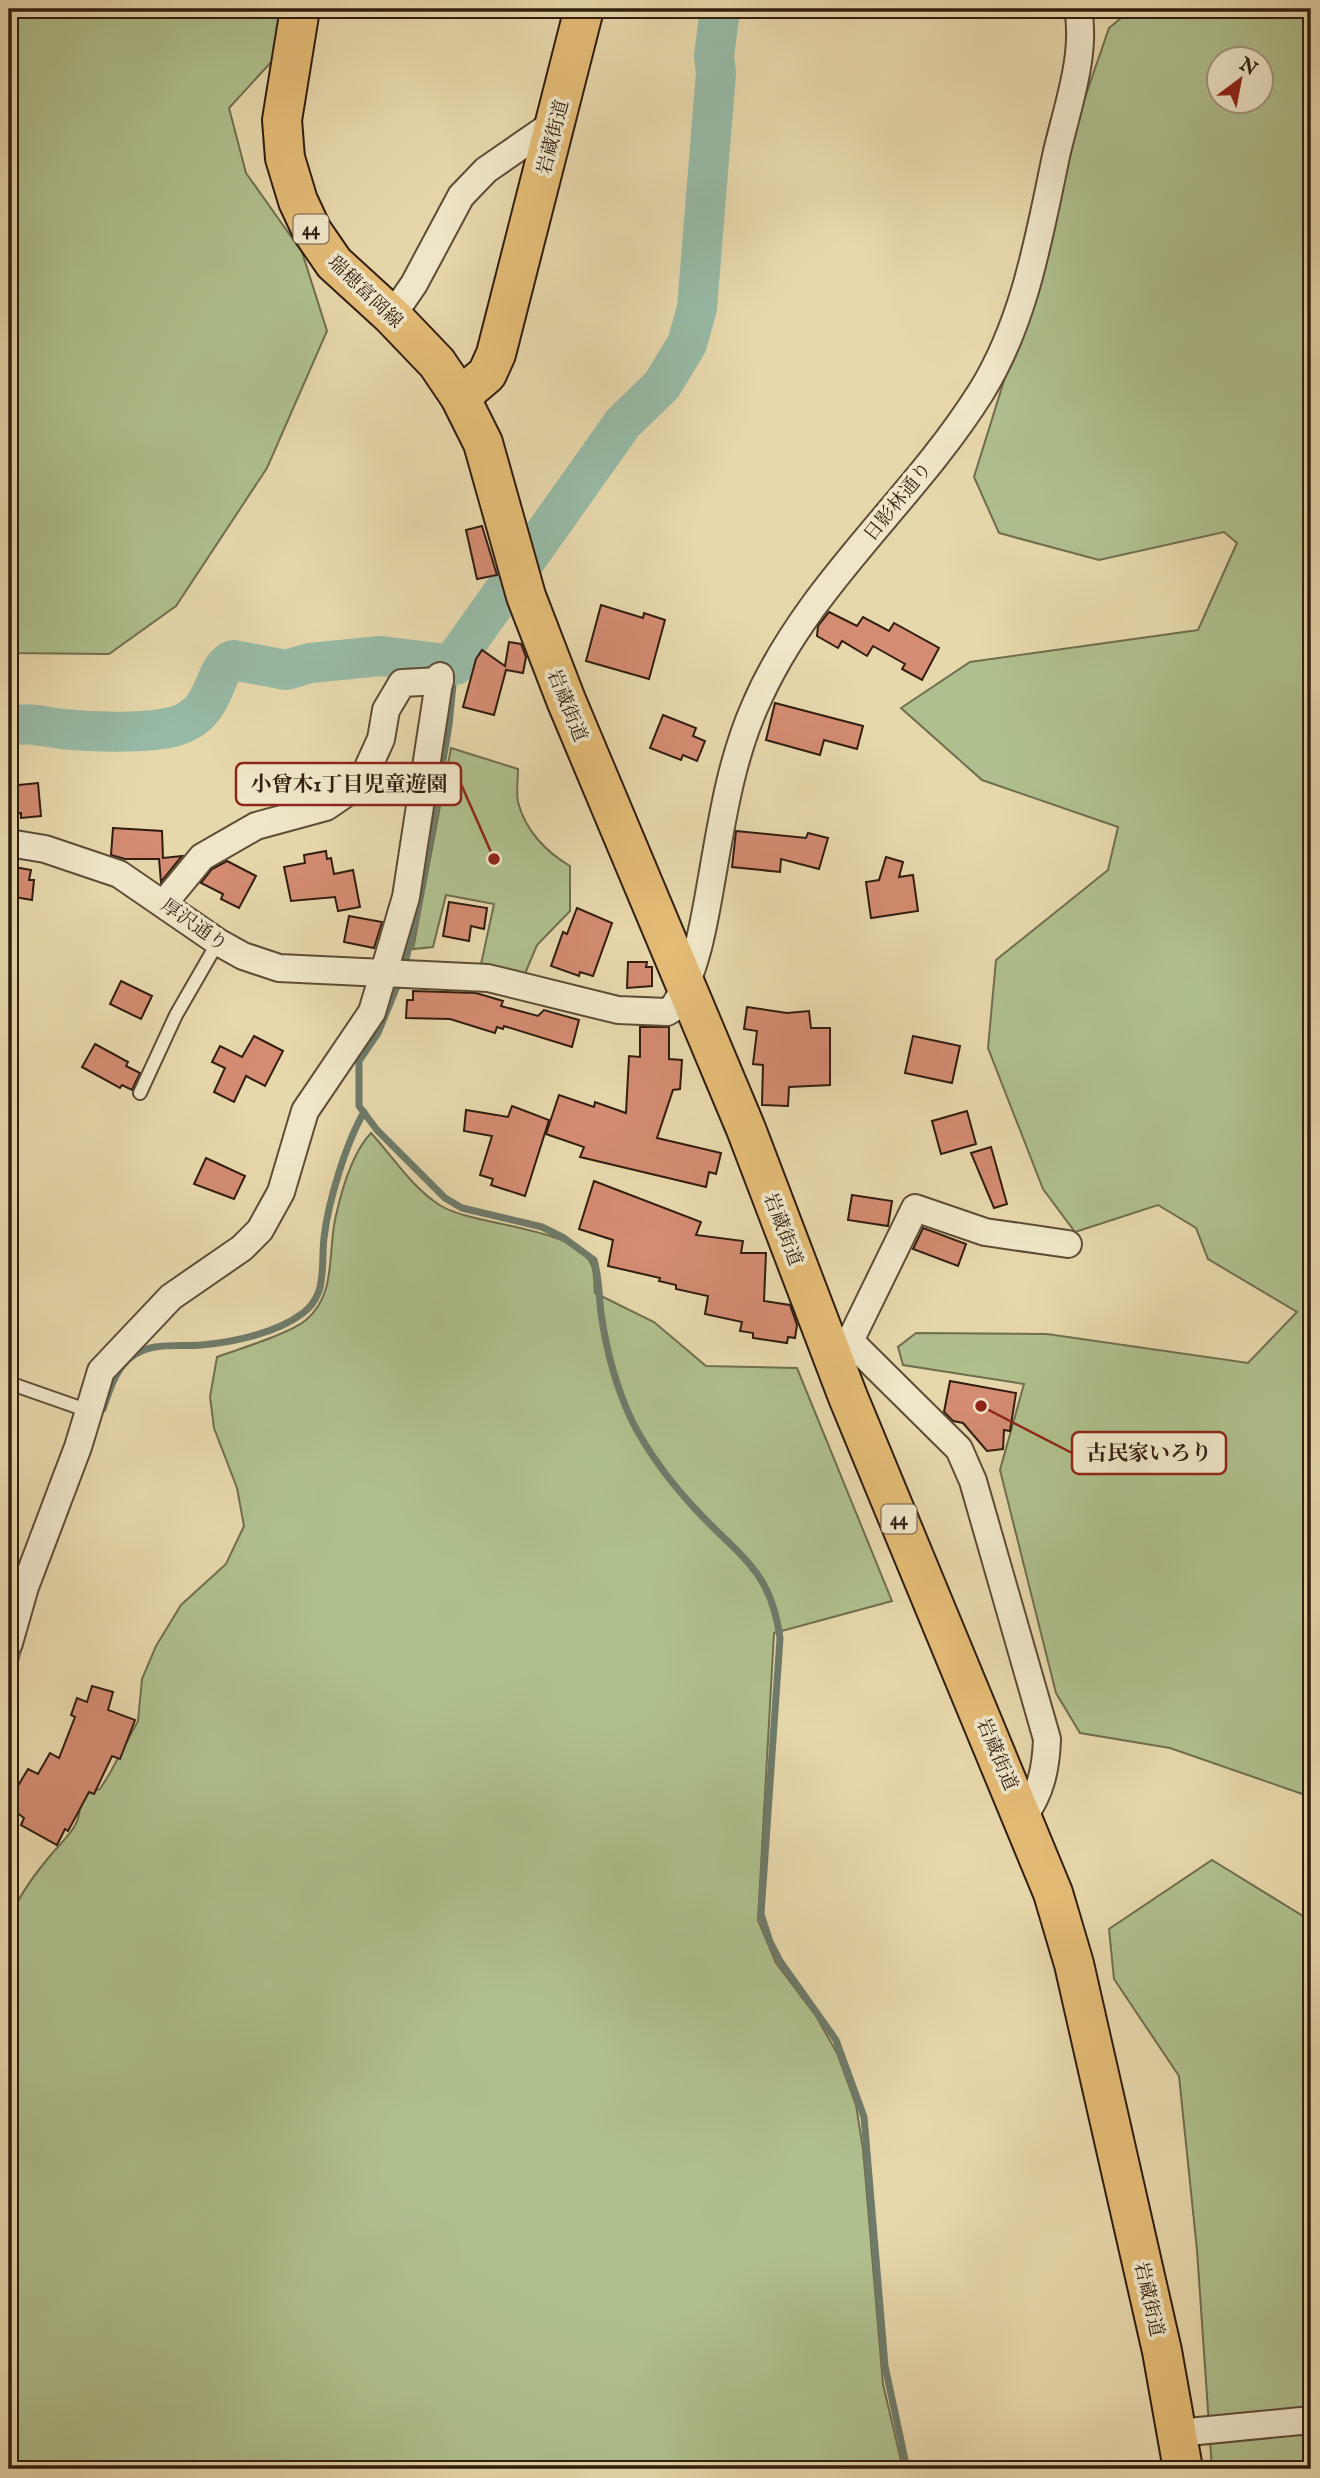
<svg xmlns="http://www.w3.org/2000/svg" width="1320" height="2478" font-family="'IM FELL English','Noto Serif JP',serif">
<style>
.green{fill:#afc08e;stroke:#706e4f;stroke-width:2;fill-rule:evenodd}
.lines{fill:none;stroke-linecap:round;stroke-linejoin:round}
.stream{stroke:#6e7b6a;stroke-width:7}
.river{stroke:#97baa6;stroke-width:40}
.building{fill:#d48c72;stroke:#311d10;stroke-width:2}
.service-casing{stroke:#5e4c37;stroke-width:16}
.minor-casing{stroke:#5e4c37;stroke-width:30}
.primary-casing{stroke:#311d10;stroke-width:42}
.service{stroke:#efe6c9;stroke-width:12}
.minor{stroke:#efe6c9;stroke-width:26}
.primary{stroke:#e4bc76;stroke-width:38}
.labels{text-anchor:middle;stroke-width:7;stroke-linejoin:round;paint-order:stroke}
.shield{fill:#efe6c9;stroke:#6a5948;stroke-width:2}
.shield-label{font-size:18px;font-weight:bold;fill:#311d10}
.street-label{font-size:19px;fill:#311d10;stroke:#efe6c9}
.leader{fill:none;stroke:#8f2418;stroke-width:2.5}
.callout-dot{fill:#8f2418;stroke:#efe6c9;stroke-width:2.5}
.callout{fill:#efe6c9;stroke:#8f2418;stroke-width:2.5}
.callout-label{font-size:21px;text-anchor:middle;font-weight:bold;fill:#311d10}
</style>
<rect width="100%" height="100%" fill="#e7d8ac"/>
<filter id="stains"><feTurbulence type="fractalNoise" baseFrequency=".00286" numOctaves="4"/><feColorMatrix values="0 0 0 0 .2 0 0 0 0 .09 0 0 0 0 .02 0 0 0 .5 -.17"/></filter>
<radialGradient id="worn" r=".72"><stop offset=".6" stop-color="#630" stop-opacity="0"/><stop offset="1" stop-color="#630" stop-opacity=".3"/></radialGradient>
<g class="green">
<polygon points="9,9 320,9 229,108 246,173 302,252 327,331 267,468 176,606 109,654 9,653"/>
<path d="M 1132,9 L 1311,9 L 1311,1797 L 1170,1748 L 1080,1733 L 1056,1693 L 1000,1470 L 1024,1384 L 903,1365 L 898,1347 L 916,1333 L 1047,1334 L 1248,1363 L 1297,1312 L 1208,1259 L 1196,1228 L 1158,1205 L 1075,1232 L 1043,1189 L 988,1048 L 996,960 L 1108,870 L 1118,827 L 982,780 L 901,708 L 970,662 L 1198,630 L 1237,543 L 1224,532 L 1099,560 L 999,533 L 974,477 L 1007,371 L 1059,173 L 1109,28 ZM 1218,60 L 1260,60 L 1260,102 L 1218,102 Z"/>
<path d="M 451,748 L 518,769 C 518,779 516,792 518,802 C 525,830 546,852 570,866 L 570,911 L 537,945 L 524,976 L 480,969 L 494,904 L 446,895 L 433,947 L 413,949 Z"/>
<path d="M 371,1133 C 394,1158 412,1188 441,1206 C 477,1227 577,1226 592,1266 C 595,1274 594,1285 595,1293 L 654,1322 L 706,1366 L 797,1368 L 892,1601 L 774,1633 L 758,1920 L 776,1963 L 816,2016 L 837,2053 L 856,2105 L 863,2149 L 883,2384 L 903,2469 L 9,2469 L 9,1920 C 18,1897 34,1875 50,1856 C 69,1833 82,1828 80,1795 L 100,1789 L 110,1773 L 138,1721 L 142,1679 L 156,1646 L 181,1605 L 226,1564 L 244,1526 L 237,1488 L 214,1428 L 210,1397 L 217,1357 C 239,1349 289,1334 306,1320 C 336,1295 328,1254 335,1220 C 341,1192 351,1154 371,1133 Z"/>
<polygon points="1212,1860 1311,1921 1311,2469 1212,2469 1197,2250 1179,2076 1114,1979 1109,1929"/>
</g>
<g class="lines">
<g class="stream">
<polyline points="404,968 419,903 449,725 455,665"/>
<path d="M 400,979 L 378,1033 L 359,1061 L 359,1106 L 377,1130 L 445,1198 L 462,1208 L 542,1227 L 564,1238 L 594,1260 C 599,1277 599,1295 601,1313 C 606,1349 616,1387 632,1421 C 650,1456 674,1487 701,1515 C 743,1559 771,1572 780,1638 L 761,1914 L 770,1942 L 780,1961 L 836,2040 L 864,2117 L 885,2366 L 907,2469"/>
<path d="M 103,1409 C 109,1392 115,1370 130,1358 C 150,1341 178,1347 202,1345 C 234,1342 277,1333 303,1313 C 310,1308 316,1299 319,1291 C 324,1276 322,1255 324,1238 C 328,1202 346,1143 364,1112"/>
<polyline points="9,1685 20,1645"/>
</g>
<path class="river" d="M 9,727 C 26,721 45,727 63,729 C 91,732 149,734 176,726 C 219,713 211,669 233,660 L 286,670 L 310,663 L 381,656 L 455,665 L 457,657 L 623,423 L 662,385 L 687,344 L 697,308 L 716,73 L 714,56 L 720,9"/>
</g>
<g class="building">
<polygon points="482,526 497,575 477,579 466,530"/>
<polygon points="601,605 643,618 644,613 665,620 649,679 586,661"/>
<polygon points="829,612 857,626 863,617 889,631 894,623 939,648 922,680 902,669 905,664 873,646 867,656 842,641 838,648 817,636 818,626"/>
<polygon points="509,642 521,644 526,657 523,673 506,670 494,715 463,707 476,659 482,650 505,666"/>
<polygon points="775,703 863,726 857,749 824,740 820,755 766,740"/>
<polygon points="663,715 696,728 693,736 705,741 697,761 683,755 681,760 650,748"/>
<polygon points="38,783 41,816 21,818 21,813 9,814 9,786"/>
<polygon points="113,828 162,831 163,858 182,856 161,882 159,859 125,859 111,855"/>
<polygon points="736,831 806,838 808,833 828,838 819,869 781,859 780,872 732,867"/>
<polygon points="326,851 327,859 331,858 334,874 353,870 360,907 338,911 335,897 291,901 284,867 305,863 304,855"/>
<polygon points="886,857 903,862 899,877 913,875 918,911 871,918 866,882 879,880"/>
<polygon points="227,861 256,876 239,908 221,899 223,894 201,883 212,869"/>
<polygon points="9,866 31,870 29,880 34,880 32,900 9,896"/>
<polygon points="449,902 487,908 484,929 471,926 469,941 443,936"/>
<polygon points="577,908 612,923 593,976 580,972 579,976 551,966 563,932 567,934"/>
<polygon points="349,916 382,922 374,948 344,942"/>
<polygon points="628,962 647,962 646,967 652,967 652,986 627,988"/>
<polygon points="121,981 152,996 141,1019 110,1004"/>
<polygon points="413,991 476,993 503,1001 501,1006 538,1016 544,1010 579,1020 572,1047 504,1026 503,1029 497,1027 495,1033 450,1019 406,1018 407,1000 413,1000"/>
<polygon points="747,1007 787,1013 809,1011 811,1028 830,1028 830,1085 789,1087 788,1106 762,1105 763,1065 753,1064 757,1031 744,1029"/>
<polygon points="640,1027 669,1027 669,1059 682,1060 680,1089 673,1090 657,1138 721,1153 716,1174 709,1172 706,1187 580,1157 584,1147 546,1134 559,1095 594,1107 595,1102 626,1113 629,1056 640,1057"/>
<polygon points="254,1036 283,1051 265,1086 246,1076 234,1102 214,1092 225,1068 212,1062 220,1046 242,1057"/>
<polygon points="913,1036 960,1046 952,1083 905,1073"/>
<polygon points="95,1044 128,1062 126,1066 140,1073 132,1090 122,1085 120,1088 82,1067"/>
<polygon points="512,1106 549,1120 525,1196 491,1185 493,1179 480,1175 492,1136 464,1131 466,1110 508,1117"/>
<polygon points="967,1111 976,1144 941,1154 932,1121"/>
<polygon points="991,1147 1007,1204 994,1208 971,1153"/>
<polygon points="206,1158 245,1176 234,1199 194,1184"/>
<polygon points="594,1181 701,1222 696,1235 743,1241 741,1253 766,1253 764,1301 790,1305 797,1325 795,1338 788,1337 787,1343 753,1338 753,1333 740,1331 742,1322 705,1314 708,1296 676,1289 676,1285 659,1281 660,1278 608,1266 613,1240 579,1229"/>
<polygon points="852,1195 892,1201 888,1226 848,1220"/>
<polygon points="923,1228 966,1244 958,1266 913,1249"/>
<polygon points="950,1381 1016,1393 1010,1431 1004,1430 1003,1449 987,1451 963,1423 953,1421 944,1412"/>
<polygon points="92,1686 113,1692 108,1710 135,1720 120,1759 112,1756 94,1794 89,1792 68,1831 65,1829 57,1845 21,1825 24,1818 16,1812 17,1809 9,1801 28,1769 38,1774 50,1753 59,1758 75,1717 71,1715 77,1698 87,1702"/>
</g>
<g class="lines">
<defs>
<g id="service">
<polyline points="140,1093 176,1015 218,942"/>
<polyline points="9,1383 89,1411"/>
</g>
<g id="minor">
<polyline points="392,316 414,284 461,196 486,170 557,121"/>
<path d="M 9,843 L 45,849 L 119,874 L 218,942 L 243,956 L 279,968 L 488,978 L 618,1010 L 667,1012 L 672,1009 C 696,977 705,917 712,877 C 722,820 731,760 755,706 C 807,585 912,502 981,392 C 1025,321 1039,237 1056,156 C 1066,111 1087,55 1078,9"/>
<polyline points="164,903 202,857 256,826 326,807 361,783 381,739 386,710 402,683 440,681"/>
<path d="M 827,1343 L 849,1343 L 857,1348 L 959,1449 L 973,1481 L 1047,1739 C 1046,1768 1041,1793 1023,1817"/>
<polyline points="849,1343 915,1208 985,1232 1068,1244"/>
<polyline points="9,1643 25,1587 78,1447 101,1371 171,1297 242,1248 260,1230 281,1192 305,1111 372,1012 406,897 440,676"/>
<polyline points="1178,2433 1311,2420"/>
</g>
<g id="primary">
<polyline points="300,9 282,120 285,158 298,201 312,231 334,263 392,316 437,363 460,397 483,443 526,596 566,700 746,1129 848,1397 1053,1893 1074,1964 1162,2351 1183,2469"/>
<polyline points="460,397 487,374 496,354 584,9"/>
</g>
</defs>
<use href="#service" class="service-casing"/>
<use href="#minor" class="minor-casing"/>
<use href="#primary" class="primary-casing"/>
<use href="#service" class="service"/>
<use href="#minor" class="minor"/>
<use href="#primary" class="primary"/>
</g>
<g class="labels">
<g class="shield">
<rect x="293.5" y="214.5" width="35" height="29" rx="5"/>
<rect x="881.5" y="1504.5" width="35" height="29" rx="5"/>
</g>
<g class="shield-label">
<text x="311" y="235">44</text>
<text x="899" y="1525">44</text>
</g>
<g class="street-label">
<text transform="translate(552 137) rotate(-76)" y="7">岩蔵街道</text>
<text transform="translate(366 291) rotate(44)" y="7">瑞穂富岡線</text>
<text transform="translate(897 501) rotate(-51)" y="7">日影林通り</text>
<text transform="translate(568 705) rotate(68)" y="7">岩蔵街道</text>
<text transform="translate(195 924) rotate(35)" y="7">厚沢通り</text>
<text transform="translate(784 1229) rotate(69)" y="7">岩蔵街道</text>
<text transform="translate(998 1754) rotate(67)" y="7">岩蔵街道</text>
<text transform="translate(1150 2299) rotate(77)" y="7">岩蔵街道</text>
</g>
</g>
<path class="leader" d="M494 859L461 784M981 1406L1072 1453"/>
<g class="callout-dot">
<circle cx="494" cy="859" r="7"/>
<circle cx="981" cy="1406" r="7"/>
</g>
<g class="callout">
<rect x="236" y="763" width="225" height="42" rx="7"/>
<rect x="1072" y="1432" width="154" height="42" rx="7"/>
</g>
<g class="callout-label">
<text x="349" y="791">小曾木1丁目児童遊園</text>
<text x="1149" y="1460">古民家いろり</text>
</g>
<rect width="1320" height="2478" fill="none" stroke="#e7d8ac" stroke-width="35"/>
<rect x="10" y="10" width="1299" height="2457" fill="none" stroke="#311d10" stroke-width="3.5"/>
<rect x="18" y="18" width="1285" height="2443" fill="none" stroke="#311d10" stroke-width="2"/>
<g transform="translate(1240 80) rotate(32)"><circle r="33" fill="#efe6c9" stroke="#a3967f" stroke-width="2"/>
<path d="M0-5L12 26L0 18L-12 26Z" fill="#8f2418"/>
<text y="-10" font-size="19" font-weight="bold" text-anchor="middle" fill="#311d10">N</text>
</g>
<rect width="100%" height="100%" filter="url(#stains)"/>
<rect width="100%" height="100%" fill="url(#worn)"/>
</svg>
